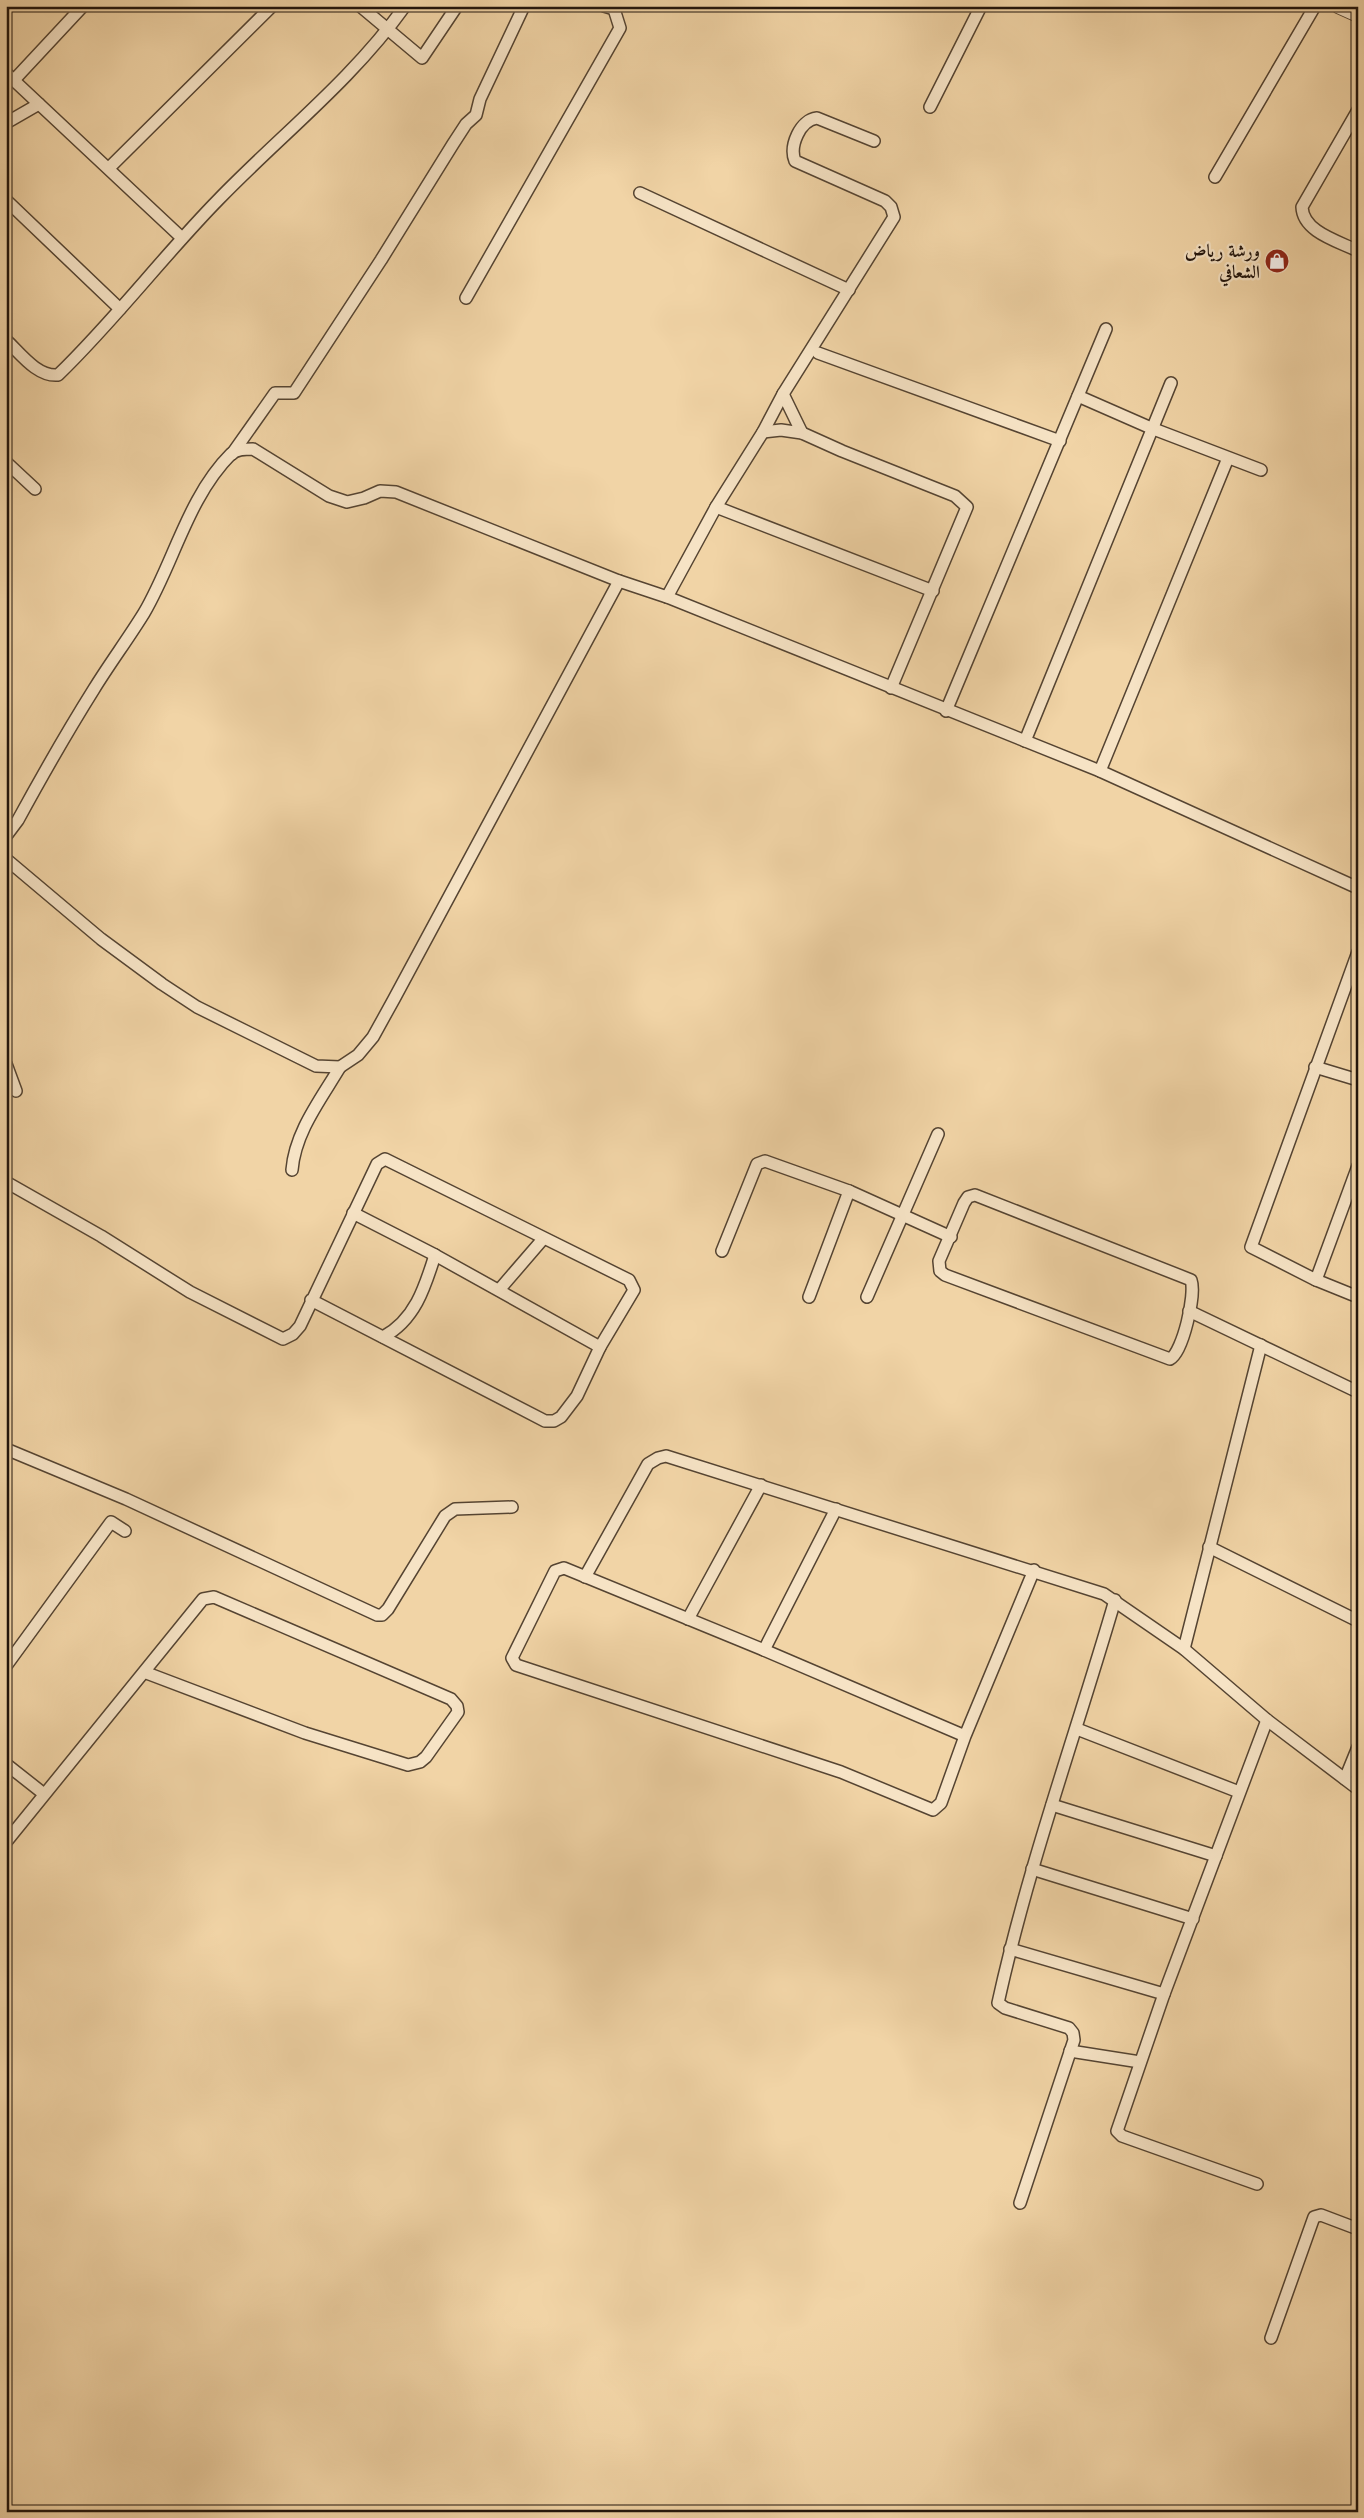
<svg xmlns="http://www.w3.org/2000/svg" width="1364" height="2518" font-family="'Old Standard TT',Amiri,serif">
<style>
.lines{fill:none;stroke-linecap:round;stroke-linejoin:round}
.minor-casing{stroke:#554432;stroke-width:14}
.tertiary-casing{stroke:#554432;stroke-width:16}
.minor{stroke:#f6e3c5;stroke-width:11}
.tertiary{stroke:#f6e3c5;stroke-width:14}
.labels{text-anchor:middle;stroke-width:4.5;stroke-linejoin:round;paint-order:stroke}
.poi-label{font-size:18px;font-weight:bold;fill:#21140c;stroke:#f6e3c5;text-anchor:end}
</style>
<rect width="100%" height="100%" fill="#f1d4a6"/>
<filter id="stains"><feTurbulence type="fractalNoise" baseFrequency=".004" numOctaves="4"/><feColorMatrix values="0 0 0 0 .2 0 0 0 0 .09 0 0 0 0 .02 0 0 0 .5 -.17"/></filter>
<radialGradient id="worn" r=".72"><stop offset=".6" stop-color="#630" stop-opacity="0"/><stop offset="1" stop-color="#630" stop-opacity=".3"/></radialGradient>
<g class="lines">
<defs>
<g id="minor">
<polyline points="360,6 422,58 457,6"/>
<polyline points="6,73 182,238"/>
<polyline points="14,80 83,6"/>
<polyline points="930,107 981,6"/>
<path d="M 1358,110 L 1302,207 C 1303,232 1338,241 1358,251"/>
<polyline points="6,123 39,104"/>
<polyline points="110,167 272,6"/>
<polyline points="1215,177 1315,6"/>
<polyline points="640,193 849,290"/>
<polyline points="6,200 120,309"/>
<polyline points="466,298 620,28 614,9 604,6"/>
<path d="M 6,340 C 20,353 37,377 58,375 C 115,320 163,256 219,199 C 281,135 352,80 405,6"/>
<polyline points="818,353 1060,441"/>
<polyline points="783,394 802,433"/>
<polyline points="1078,396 1151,428 1261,470"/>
<polyline points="763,432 781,430 802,433 842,451 955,496 967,507 891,688"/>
<polyline points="232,454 275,393 294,393 381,260 453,144 466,124 476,115 480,99 524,6"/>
<polyline points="6,462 35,489"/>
<polyline points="716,507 933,591"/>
<path d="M 667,597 L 716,507 L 763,432 L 783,394 L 894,217 L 891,207 L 885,201 L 795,161 C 789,146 800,120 817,118 L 874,141"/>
<polyline points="946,711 1106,329"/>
<polyline points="1025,741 1171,383"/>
<polyline points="1100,771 1228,458"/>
<path d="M 6,836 L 18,820 C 42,776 67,732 94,689 C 110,663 128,639 144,613 C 174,562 188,497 231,454 C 237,449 245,449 253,449 L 329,496 L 347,502 L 364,498 L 380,491 L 396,492 L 619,581 L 667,597 L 1100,771 L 1358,888"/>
<polyline points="6,859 101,939 162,984 197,1007 316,1066 340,1067 358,1055 373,1037 394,999 619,581"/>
<polyline points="1358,952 1251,1247 1316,1280 1358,1297"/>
<polyline points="6,1064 16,1091"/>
<polyline points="1315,1067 1358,1080"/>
<path d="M 292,1170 C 295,1132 321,1099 340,1067"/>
<polyline points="6,1182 101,1236 190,1292 283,1339 293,1334 300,1326 377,1164 385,1159 629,1280 634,1290 600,1347 577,1396 561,1417 554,1421 545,1421 311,1300"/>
<path d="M 975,1195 L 1191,1280 C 1196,1294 1183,1352 1170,1359 L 945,1275 L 940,1271 L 939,1261 L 964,1203 L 968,1197 Z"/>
<polyline points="353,1213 435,1255 600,1347"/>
<polyline points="722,1251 757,1164 765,1161 849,1191 951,1237"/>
<polyline points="1316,1280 1358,1166"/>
<polyline points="499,1290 543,1239"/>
<polyline points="809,1297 849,1191"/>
<polyline points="867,1297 938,1134"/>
<polyline points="1189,1311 1358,1392"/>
<path d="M 383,1337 C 415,1320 425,1287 435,1255"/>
<polyline points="6,1449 126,1499 377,1615 382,1615 388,1609 445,1516 455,1509 512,1507"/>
<polyline points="1209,1547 1358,1621"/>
<polyline points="585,1577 648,1464 658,1458 666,1456 1104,1594 1184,1649 1267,1720 1358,1789"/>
<polyline points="688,1619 761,1485"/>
<polyline points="1184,1649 1261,1345"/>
<polyline points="764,1650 836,1509"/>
<polyline points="6,1666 111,1522 125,1531"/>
<polyline points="1077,1729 1239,1792"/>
<polyline points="965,1736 764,1650 564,1568 555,1571 512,1658 516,1665 841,1772 933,1810 941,1803 965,1736 1034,1570"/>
<polyline points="6,1764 44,1794"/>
<polyline points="1345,1779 1358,1747"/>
<polyline points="1052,1805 1216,1856"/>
<polyline points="6,1842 203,1599 214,1597 451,1699 457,1706 458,1712 426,1757 420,1762 408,1765 305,1733 144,1672"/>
<polyline points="1032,1869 1193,1919"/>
<polyline points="1010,1949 1164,1994"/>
<polyline points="1070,2051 1140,2062"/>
<polyline points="1257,2184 1122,2136 1117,2131 1164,1994 1267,1720"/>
<path d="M 1020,2203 L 1074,2040 L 1073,2033 L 1069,2028 L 1005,2008 L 998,2003 C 1028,1866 1076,1734 1115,1600"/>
<polyline points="1271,2338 1314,2217 1321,2215 1358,2229"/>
</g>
<polyline id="tertiary" points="1338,6 1358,15"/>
</defs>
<use href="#minor" class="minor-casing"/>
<use href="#tertiary" class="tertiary-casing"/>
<use href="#minor" class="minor"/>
<use href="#tertiary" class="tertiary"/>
</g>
<defs>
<symbol id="shop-disc" viewBox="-11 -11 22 22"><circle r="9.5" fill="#8f2418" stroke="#f6e3c5"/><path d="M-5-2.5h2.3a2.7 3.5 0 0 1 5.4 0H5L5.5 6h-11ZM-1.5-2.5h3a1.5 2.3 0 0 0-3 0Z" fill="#fff"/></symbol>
</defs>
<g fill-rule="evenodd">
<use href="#shop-disc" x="1263" y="247" width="28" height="28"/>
</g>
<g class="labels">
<g class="poi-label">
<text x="1260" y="257">ورشة رياض<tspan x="1260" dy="21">الشعافي</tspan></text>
</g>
</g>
<rect width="1364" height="2518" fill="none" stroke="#f1d4a6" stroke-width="25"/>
<rect x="8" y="8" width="1349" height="2503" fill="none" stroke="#21140c" stroke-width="2.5"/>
<rect x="12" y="12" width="1339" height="2493" fill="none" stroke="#21140c"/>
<rect width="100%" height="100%" filter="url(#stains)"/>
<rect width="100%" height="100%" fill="url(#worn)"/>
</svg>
